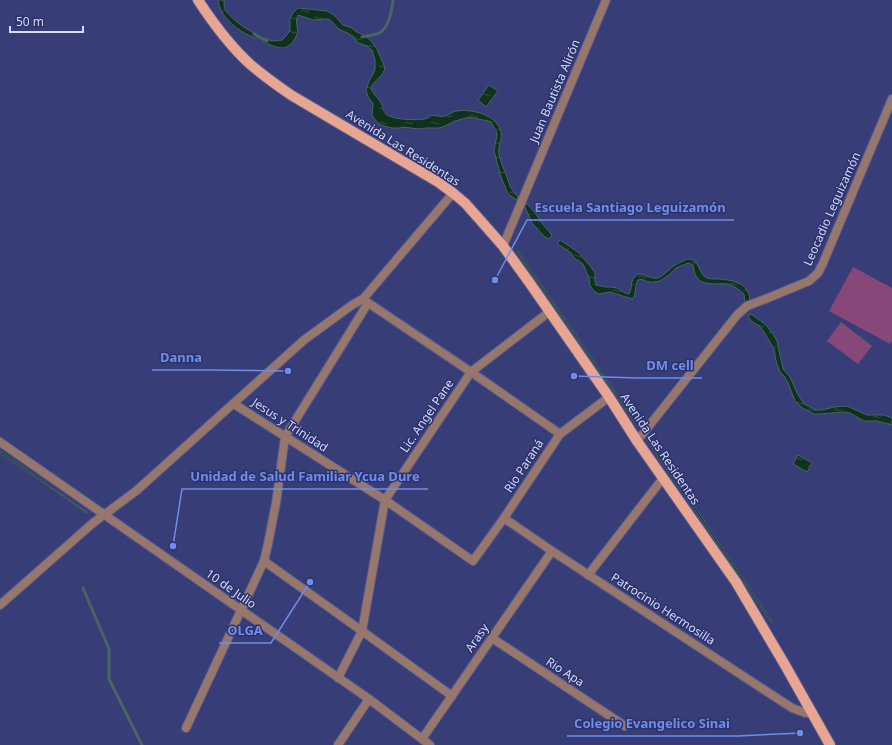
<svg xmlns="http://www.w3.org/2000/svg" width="892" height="745" font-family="'Noto Sans',sans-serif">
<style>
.pitch{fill:#874778}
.water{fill:url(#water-ripples);stroke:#496562}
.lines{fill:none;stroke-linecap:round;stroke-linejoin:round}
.stream{stroke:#496562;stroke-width:3}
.minor-casing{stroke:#53598f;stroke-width:10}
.primary-casing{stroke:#53598f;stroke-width:12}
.minor{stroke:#97766c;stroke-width:8}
.primary{stroke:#e7a592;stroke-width:10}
.labels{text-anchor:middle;stroke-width:3;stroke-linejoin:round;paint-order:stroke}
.street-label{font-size:12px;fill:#d4dbff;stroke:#2d326b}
.leader{fill:none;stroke:#6f8dea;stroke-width:1.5}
.callout-dot{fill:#6f8dea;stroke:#2d326b;stroke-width:1.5}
.callout-label{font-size:13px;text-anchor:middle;font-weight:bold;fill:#6f8dea;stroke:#2d326b;stroke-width:3;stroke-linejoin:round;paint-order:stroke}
</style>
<defs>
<pattern id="water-ripples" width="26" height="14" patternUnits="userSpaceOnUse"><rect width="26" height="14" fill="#0e321e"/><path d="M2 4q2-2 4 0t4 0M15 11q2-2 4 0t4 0" fill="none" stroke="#304f40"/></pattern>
</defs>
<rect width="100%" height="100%" fill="#373d77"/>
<g class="pitch">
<polygon points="853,267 892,288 892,341 890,344 829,311"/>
<polygon points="841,322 872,346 858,364 827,341"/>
</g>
<g class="water">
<path d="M 218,0 L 224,0 C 224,4 224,9 227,12 C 234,21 247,30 258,35 L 256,38 C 240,33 220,18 218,0 Z"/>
<path d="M 298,8 L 327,11 L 334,15 L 343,25 L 352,28 L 355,31 L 365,36 L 371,41 L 377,49 L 385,68 C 383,77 374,80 371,88 C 374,96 378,97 381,103 C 383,106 383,111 386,114 C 392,120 421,121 428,118 C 429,117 429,116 430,116 C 434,114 441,118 445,116 C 449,115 452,112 456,111 C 470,109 490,113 498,125 C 506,137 497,142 499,154 C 501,165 507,175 510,186 L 513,191 L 518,197 L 517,200 L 508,194 L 501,177 L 494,151 L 497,135 L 496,131 L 491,122 L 488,121 L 469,117 L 455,121 L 445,126 L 439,128 L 426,128 L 419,129 L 403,127 L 400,128 L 392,128 L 384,126 L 379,124 L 372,116 L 373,104 L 368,97 L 366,90 L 369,81 L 375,70 L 375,60 L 372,50 L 367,46 L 358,43 L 353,36 L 339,29 L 330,20 L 327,19 L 313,20 L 298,15 C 294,23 299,26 297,34 C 297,35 295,38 294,40 C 285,54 275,46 263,42 L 264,38 L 272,41 L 282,40 L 287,35 L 290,30 L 290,18 L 293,13 Z"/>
<polygon points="489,85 498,91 486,107 478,100"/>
<path d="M 526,203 C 536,212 542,225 552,235 L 549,239 L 545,237 L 532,223 L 525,207 Z"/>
<path d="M 560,240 L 578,252 L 591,267 L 595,273 L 595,281 L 596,285 L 606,287 L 611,287 L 617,288 L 625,293 L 629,294 C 634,284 628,282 638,274 C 645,274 650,279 658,278 C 663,276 666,272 670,269 C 673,266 685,259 689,259 C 700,259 698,274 707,278 C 710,279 715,279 719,279 C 733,280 749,283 750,300 L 745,302 L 744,294 C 739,290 734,285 727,284 C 718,283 707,286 699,280 C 695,277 694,270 693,265 L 688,263 C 684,265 680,266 676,268 C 672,271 670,275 666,277 C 659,283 649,284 642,279 L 638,280 C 634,286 637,295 632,299 L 610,292 L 599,294 L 595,292 L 590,286 L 589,278 L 583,264 L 574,258 L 571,253 L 561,246 L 557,244 Z"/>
<polygon points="518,251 639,426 638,427 517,252"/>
<polygon points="751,314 766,325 773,334 777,341 783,369 790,377 797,393 804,404 816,410 823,410 834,407 847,406 867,415 884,415 892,418 892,425 877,421 864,421 850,413 845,412 819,414 814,414 801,407 795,401 788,383 785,377 780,372 776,361 774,349 764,332 759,326 750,320 748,316"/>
<polygon points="648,438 772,621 771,622 647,440"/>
<polygon points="0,451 87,512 87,513 0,453"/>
<polygon points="798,455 812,463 807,472 793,464"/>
</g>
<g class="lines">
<g class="stream">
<polyline points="254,34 267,41"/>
<path d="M 362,37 C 367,36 377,35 381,32 C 389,26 392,9 393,0"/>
<polyline points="83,588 109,649 109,679 142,745"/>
</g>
<defs>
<g id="minor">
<polyline points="503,246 606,0"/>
<polyline points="364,300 471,372 560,434"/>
<polyline points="234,404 385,500 473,561 504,518 560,434 609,397"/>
<polyline points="637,441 737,315 747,306 768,298 809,281 818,273 823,263 892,99"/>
<polyline points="0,442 369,699 430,745"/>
<polyline points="504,518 552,551 792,708 806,713 812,713"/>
<polyline points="264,561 362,631 452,696"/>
<polyline points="588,575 663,478"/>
<polyline points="0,605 93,523 136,491 304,340 352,305 363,299 453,193"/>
<polyline points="492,638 625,726"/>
<polyline points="338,678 362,631 385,500 471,372 549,312"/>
<polyline points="186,728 264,561 268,544 276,503 285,437 368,303"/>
<polyline points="422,739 552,551"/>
<polyline points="338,745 369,699"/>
</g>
<path id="primary" d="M 198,0 C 213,23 231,47 251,65 C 264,76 278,86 291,95 L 438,182 L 453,193 L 465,203 L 481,221 L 503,246 L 529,282 L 609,397 L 637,441 L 736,582 L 785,665 L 830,745"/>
</defs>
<use href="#minor" class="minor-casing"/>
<use href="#primary" class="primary-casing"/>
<use href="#minor" class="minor"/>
<use href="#primary" class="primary"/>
</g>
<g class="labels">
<g class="street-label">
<text transform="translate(555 91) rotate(-67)" y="4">Juan Bautista Alirón</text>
<text transform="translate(403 148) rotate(32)" y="4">Avenida Las Residentas</text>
<text transform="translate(832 209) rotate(-66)" y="4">Leocadio Leguizamón</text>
<text transform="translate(427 416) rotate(-56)" y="4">Lic. Angel Pane</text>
<text transform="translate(290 425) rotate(33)" y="4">Jesus y Trinidad</text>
<text transform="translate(660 449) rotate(56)" y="4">Avenida Las Residentas</text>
<text transform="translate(524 466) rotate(-57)" y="4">Rio Paraná</text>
<text transform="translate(231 589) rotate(35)" y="4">10 de Julio</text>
<text transform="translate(663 609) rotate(33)" y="4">Patrocinio Hermosilla</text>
<text transform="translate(477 638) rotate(-55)" y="4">Arasy</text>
<text transform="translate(565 672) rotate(33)" y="4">Rio Apa</text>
</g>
</g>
<path class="leader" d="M495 280L527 220H734M288 371L210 370H152M574 376L638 378H702M173 546L182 489H428M310 582L271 643H219M800 733L738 736H567"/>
<g class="callout-dot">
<circle cx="495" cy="280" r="4"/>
<circle cx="288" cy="371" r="4"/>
<circle cx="574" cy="376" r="4"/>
<circle cx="173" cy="546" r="4"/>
<circle cx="310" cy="582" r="4"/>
<circle cx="800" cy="733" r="4"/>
</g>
<g class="callout-label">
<text x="630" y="212">Escuela Santiago Leguizamón</text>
<text x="181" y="362">Danna</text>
<text x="670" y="370">DM cell</text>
<text x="305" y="481">Unidad de Salud Familiar Ycua Dure</text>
<text x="245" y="635">OLGA</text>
<text x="652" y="728">Colegio Evangelico Sinai</text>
</g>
<path d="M10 26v6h73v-6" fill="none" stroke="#d4dbff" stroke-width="2"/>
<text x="16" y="26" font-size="12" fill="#d4dbff" stroke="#2d326b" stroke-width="3" paint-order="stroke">50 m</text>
</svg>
